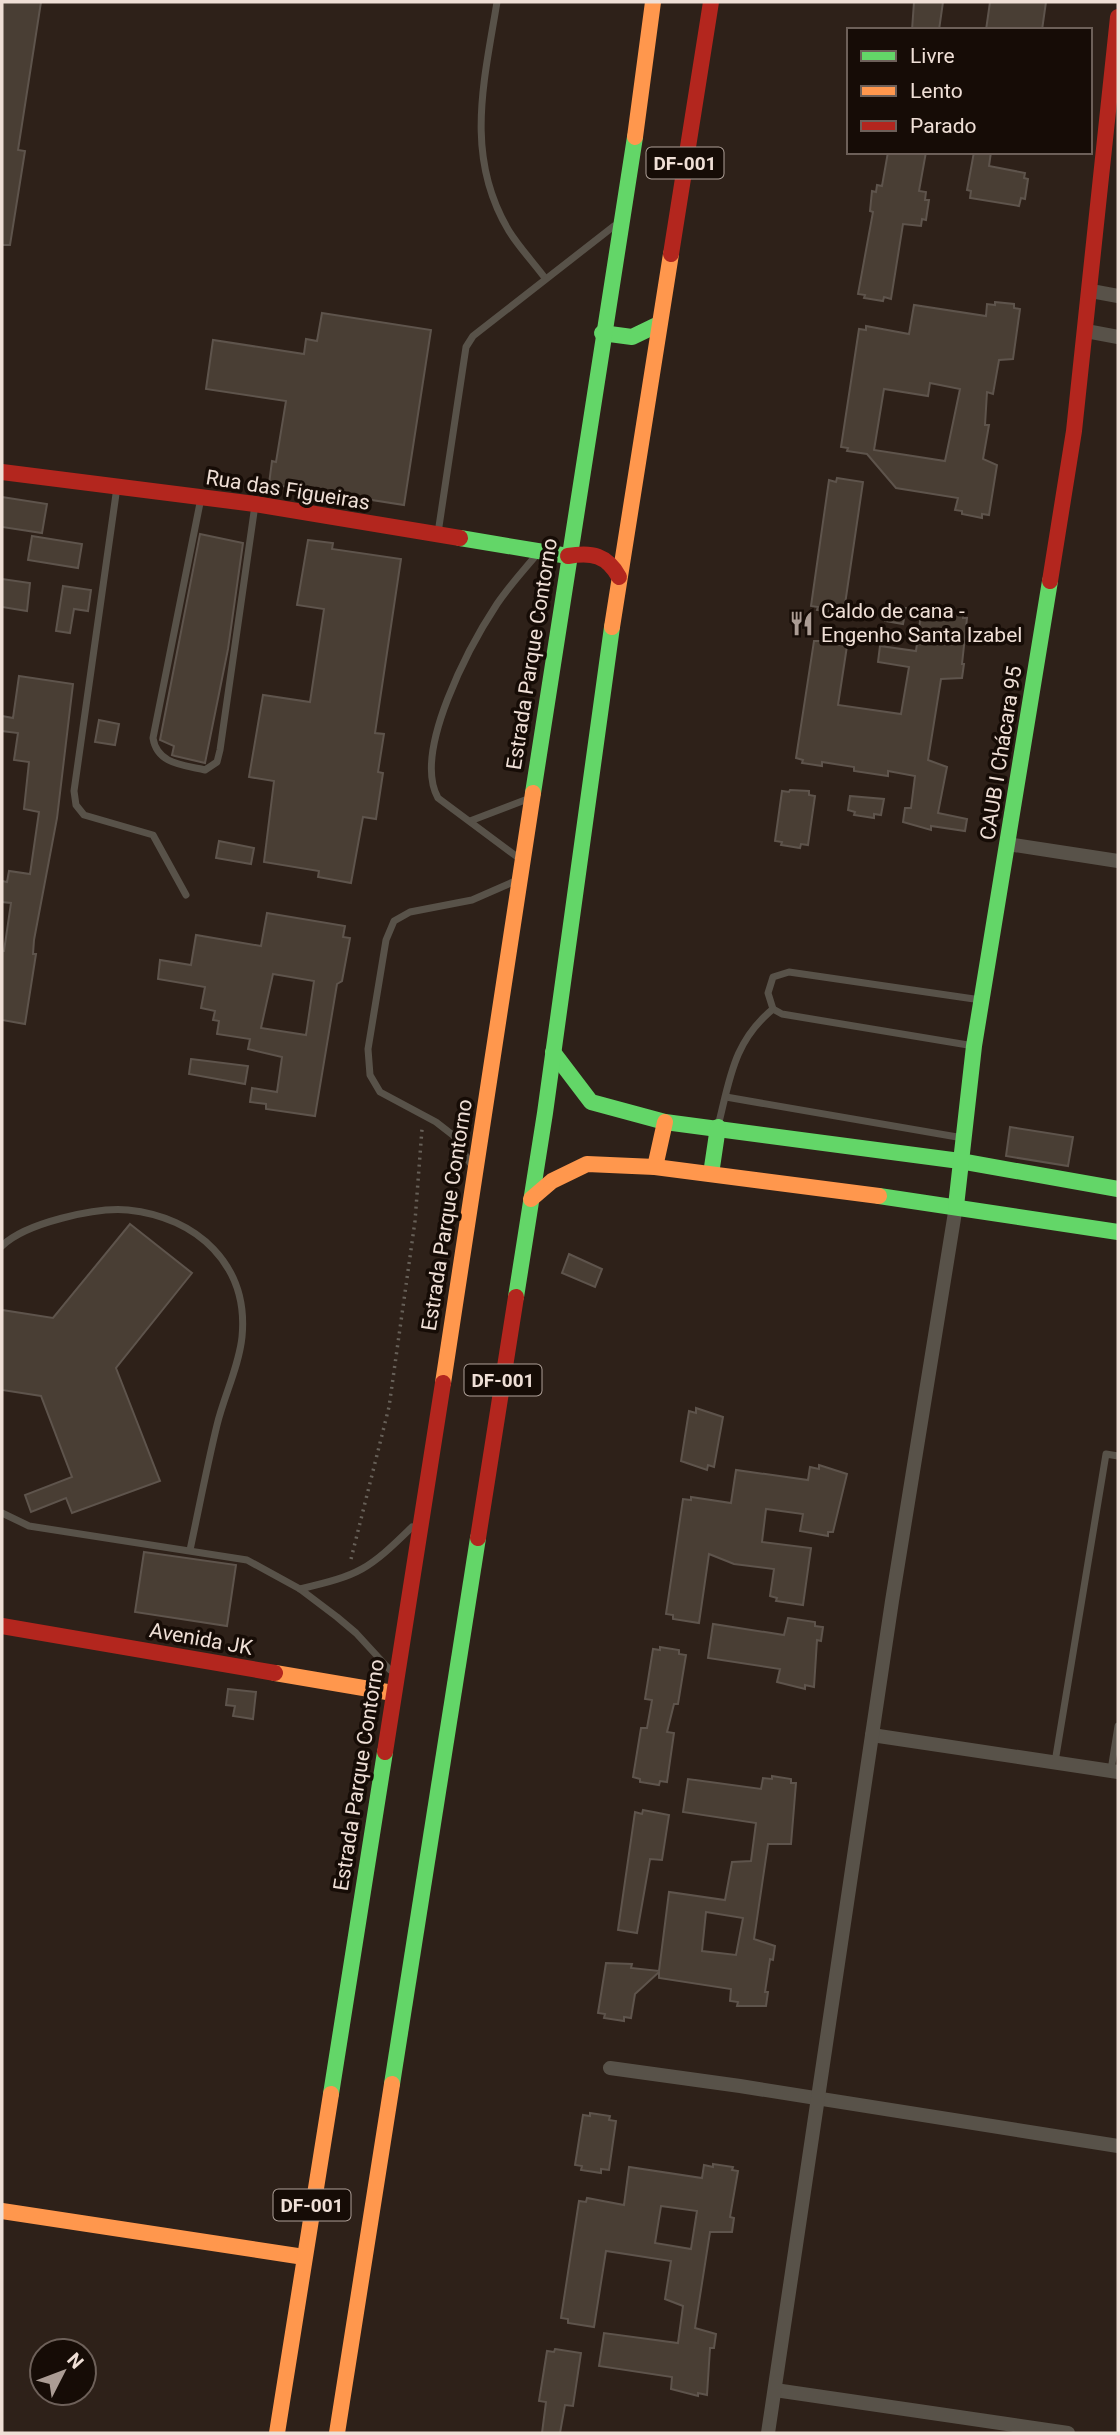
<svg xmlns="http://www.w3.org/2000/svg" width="1120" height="2435" font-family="Roboto,sans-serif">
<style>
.building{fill:#493e34;stroke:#5e544c;stroke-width:2;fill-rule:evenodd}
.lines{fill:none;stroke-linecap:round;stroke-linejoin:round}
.path{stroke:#676058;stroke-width:3.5;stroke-dasharray:2 5;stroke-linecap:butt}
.lane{stroke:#585249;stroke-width:7}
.street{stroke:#585249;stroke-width:14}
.fast{stroke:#63d668;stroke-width:16}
.slow{stroke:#ff974d;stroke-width:16}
.jam{stroke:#b3261e;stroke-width:16}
.labels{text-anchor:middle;stroke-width:7;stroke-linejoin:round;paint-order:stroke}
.shield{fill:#160c06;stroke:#aea098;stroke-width:2}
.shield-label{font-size:19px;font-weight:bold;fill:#efdfd6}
.street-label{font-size:21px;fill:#efdfd6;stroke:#160c06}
.poi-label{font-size:21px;fill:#efdfd6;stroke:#160c06;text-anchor:start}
</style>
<rect width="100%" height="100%" fill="#2e2119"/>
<g class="building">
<polygon points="2,2 41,2 18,150 25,151 10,245 2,245"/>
<polygon points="914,2 943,2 939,30 912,30"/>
<polygon points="990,2 1046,2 1042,30 986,30"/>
<polygon points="888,152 926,152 919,191 926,192 925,200 929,200 926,220 922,219 921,226 903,224 891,299 884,297 883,301 864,298 865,295 858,294 873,212 870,211 872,191 876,192 877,185 882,186"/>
<polygon points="974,152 991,152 989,166 1025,173 1024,178 1028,179 1025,199 1021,198 1019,206 970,198 971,191 967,190"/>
<path d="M 995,302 L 1014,304 L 1014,308 L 1020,309 L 1013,359 L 999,360 L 993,394 L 987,392 L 985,425 L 989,425 L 983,459 L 997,465 L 989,515 L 982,514 L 982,518 L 962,514 L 962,511 L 955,510 L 958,498 L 896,488 L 867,454 L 847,451 L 848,448 L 841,447 L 859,329 L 866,330 L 866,326 L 909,334 L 914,305 L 986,316 L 987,304 L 995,305 ZM 930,383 L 960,389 L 945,461 L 874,450 L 884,389 L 928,396 Z"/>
<polygon points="322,313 431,330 404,505 269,484 272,461 276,462 286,401 206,389 213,340 304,354 306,339 317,341"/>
<polygon points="837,478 863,482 844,611 837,610 836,613 817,610 818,607 811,606 829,480 836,482"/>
<polygon points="2,497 47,504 42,533 2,527"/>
<polygon points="200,534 243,543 228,649 205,763 175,756 172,755 174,746 160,740"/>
<polygon points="32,536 82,544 78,568 28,560"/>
<polygon points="308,540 333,543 332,549 401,559 375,733 384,734 378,772 383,773 376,819 363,817 351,883 318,877 319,871 264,862 274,781 249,777 263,695 310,702 324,609 297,605"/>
<polygon points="2,579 30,583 27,611 2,607"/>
<polygon points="63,586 91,590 88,611 74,609 70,633 56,631"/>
<polygon points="887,605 906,608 903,624 885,621"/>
<polygon points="945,611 963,614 963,618 967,618 962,664 964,664 962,678 941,679 928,760 947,767 938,813 967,819 965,831 931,826 931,830 903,822 905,808 911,808 915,776 888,771 888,776 854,771 854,767 822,762 822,766 802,763 803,760 796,758 814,641 841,641 840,645 847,646 838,705 901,714 909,667 878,662 880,646 916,651 921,614 935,616 935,613 944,614"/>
<polygon points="19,676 73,684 57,818 34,940 33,954 36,954 25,1024 2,1020 2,951 4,951 11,903 2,902 2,881 7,882 9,871 30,874 39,812 24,809 29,762 14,760 18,733 2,731 2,716 13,718"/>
<polygon points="99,720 119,724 115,745 95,742"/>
<polygon points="790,790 809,791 809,795 815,796 808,845 801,844 800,848 781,845 782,842 775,841 782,791 789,792"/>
<polygon points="850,796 884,799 881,815 874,814 874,818 854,815 855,812 848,810"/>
<polygon points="219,841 254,848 251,864 216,858"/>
<path d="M 267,913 L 345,926 L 343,937 L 350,938 L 342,981 L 337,984 L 315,1116 L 266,1109 L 266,1104 L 250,1102 L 252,1088 L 277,1092 L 282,1057 L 248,1049 L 250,1039 L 217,1034 L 219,1021 L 213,1020 L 215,1011 L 201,1008 L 205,987 L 158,979 L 160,960 L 191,965 L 196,935 L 261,946 ZM 273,974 L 314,981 L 306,1035 L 261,1028 Z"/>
<polygon points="191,1059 248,1066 245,1084 189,1074"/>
<polygon points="1010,1127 1073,1137 1068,1166 1006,1156"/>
<polygon points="130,1224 192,1273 116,1368 160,1481 72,1513 66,1498 31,1512 25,1495 72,1477 41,1396 2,1390 2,1310 53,1318"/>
<polygon points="569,1254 602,1269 595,1287 562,1273"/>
<polygon points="696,1408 723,1417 714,1467 708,1465 707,1470 681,1461 689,1411 696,1413"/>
<polygon points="819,1465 847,1474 833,1532 828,1532 828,1536 800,1531 803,1514 766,1509 762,1542 811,1548 803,1605 776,1601 777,1598 770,1596 774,1569 734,1564 709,1554 699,1623 673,1619 673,1615 666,1614 683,1499 691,1500 691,1497 731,1503 736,1470 808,1480 810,1467 819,1469"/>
<polygon points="144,1552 236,1565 227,1626 135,1612"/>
<polygon points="788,1618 815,1622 815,1626 823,1627 821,1641 817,1640 814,1687 805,1685 805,1689 777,1682 780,1669 708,1658 713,1624 784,1635"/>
<polygon points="660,1647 679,1650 679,1654 686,1655 678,1704 674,1704 667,1732 674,1733 667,1782 660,1781 659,1785 640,1782 640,1779 633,1777 641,1728 647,1728 652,1700 645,1699 653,1649 660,1650"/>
<polygon points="228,1689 256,1692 253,1719 233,1716 235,1706 226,1705"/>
<path d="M 772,1776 L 791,1779 L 791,1783 L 796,1783 L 791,1844 L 768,1844 L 754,1939 L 775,1946 L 773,1960 L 770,1959 L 765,1992 L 768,1992 L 766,2006 L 737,2006 L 738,2002 L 730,2001 L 731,1989 L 659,1978 L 659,1972 L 635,1994 L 631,2018 L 624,2017 L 624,2021 L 604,2018 L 605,2014 L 598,2013 L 606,1963 L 632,1964 L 631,1968 L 659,1971 L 669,1892 L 725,1900 L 732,1862 L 751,1861 L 756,1823 L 683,1812 L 688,1779 L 761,1789 L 763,1778 L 772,1779 ZM 706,1912 L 743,1918 L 736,1955 L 702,1951 Z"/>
<polygon points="643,1810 669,1815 662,1860 650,1859 637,1933 618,1930 635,1812 642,1814"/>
<polygon points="590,2113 610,2116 609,2120 616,2121 609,2170 601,2169 601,2173 581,2170 582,2166 575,2165 583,2115 590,2116"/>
<path d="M 713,2164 L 733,2167 L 732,2170 L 738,2171 L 730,2217 L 734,2218 L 732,2232 L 710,2232 L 695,2328 L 716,2334 L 714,2348 L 710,2348 L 707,2395 L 698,2393 L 698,2396 L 671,2389 L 672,2377 L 599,2366 L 604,2333 L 678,2343 L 683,2306 L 665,2299 L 671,2261 L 606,2251 L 594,2327 L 568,2323 L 568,2319 L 561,2318 L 579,2201 L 586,2202 L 587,2198 L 624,2205 L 629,2167 L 702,2178 L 704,2165 L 713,2167 ZM 661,2206 L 697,2211 L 691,2249 L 655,2243 Z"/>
<polygon points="555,2349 581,2353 573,2406 565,2405 560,2433 542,2433 546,2402 539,2401 547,2351 554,2352"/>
</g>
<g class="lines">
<polyline class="path" points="351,1559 389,1407 415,1221 422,1129"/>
<g class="lane">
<path d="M 497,2 C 484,82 464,156 509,231 C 519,247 533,262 545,278"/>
<polyline points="117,487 74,791 76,805 84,815 153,835 186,895"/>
<path d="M 201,498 L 153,738 C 157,764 183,765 205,770 L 217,762 L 220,750 L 255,505"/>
<polyline points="438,533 466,347 473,336 614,226"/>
<polyline points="470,821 525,800"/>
<path d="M 516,856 L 438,798 C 412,752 470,645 497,604 C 509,586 524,570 538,553"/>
<polyline points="974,1046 782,1014 773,1009 768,993 773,977 789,972 981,1000"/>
<polyline points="726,1097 963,1138"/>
<path d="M 718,1126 C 730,1079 733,1042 773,1009"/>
<polyline points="470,1163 454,1136 436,1122 380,1092 370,1075 368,1049 386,940 394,921 410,912 472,900 513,882"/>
<path d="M 2,1246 C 25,1223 96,1207 128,1210 C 197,1217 249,1265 242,1337 C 239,1366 224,1396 217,1425 C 207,1466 199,1508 190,1550"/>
<polyline points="2,1513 29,1526 247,1560 300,1589 337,1617 356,1633 390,1670"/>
<path d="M 300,1589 C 360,1575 368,1570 412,1527"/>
<polyline points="1055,1762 1106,1454 1118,1456"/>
<polyline points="1111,1770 1118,1726"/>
</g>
<g class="street">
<polyline points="1091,291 1118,296"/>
<polyline points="1086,331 1118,337"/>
<polyline points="1008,844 1118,861"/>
<polyline points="872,1735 1118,1772"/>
<polyline points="610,2068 740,2086 1118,2146"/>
<polyline points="775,2390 1068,2433"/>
<polyline points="768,2433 892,1601 956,1206"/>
</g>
<g class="fast">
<polyline points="602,333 632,337 659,324"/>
<polyline points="460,538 568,556"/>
<polyline points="533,793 635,137"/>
<polyline points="553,1052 591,1102 665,1122 960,1161 1118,1189"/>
<polyline points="711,1174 718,1127"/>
<polyline points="879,1196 1118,1232"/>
<polyline points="956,1206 974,1046 1050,581"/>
<polyline points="516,1297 545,1113 612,627"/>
<polyline points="392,2084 478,1538"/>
<polyline points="331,2094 385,1752"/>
</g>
<g class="slow">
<polyline points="635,137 653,2"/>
<polyline points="612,627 671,254"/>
<polyline points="655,1167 665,1122"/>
<polyline points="531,1199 552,1181 587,1164 655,1167 879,1196"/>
<polyline points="443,1383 533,793"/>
<polyline points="275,1673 393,1693"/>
<polyline points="2,2211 304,2257"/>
<polyline points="277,2433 331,2094"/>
<polyline points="337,2433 392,2084"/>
</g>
<g class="jam">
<polyline points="671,254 711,2"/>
<polyline points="2,472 255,504 460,538"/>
<path d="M 568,556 C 592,552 607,555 619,577"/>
<polyline points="1050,581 1074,431 1118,17"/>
<polyline points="478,1538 516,1297"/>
<polyline points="2,1626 275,1673"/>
<polyline points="385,1752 443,1383"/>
</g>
</g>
<defs>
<symbol id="restaurant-bare" viewBox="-9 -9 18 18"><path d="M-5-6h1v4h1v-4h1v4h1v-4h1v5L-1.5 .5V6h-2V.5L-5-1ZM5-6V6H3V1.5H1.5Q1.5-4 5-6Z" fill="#ab9c94" stroke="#160c06" stroke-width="2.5" paint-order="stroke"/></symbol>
</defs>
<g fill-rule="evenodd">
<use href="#restaurant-bare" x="784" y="606" width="35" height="35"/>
</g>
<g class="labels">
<g class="shield">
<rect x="646.5" y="147.5" width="77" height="31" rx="5"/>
<rect x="464.5" y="1364.5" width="77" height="31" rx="5"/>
<rect x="273.5" y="2189.5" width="77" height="31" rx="5"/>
</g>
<g class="shield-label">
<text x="685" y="170">DF-001</text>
<text x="503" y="1387">DF-001</text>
<text x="312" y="2212">DF-001</text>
</g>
<g class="street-label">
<text transform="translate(288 490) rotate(9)" y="7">Rua das Figueiras</text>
<text transform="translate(532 654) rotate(-81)" y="7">Estrada Parque Contorno</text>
<text transform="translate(1001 753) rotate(-81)" y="7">CAUB I Chácara 95</text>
<text transform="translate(447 1215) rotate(-81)" y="7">Estrada Parque Contorno</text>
<text transform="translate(201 1639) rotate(10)" y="7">Avenida JK</text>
<text transform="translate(359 1775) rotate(-81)" y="7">Estrada Parque Contorno</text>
</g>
<g class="poi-label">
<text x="821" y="618">Caldo de cana -<tspan x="821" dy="24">Engenho Santa Izabel</tspan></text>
</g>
</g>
<rect width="1120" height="2435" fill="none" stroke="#efdfd6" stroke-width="7"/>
<rect x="847" y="28" width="245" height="126" fill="#160c06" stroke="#6d6059" stroke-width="2"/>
<rect x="861" y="51" width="35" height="10" fill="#63d668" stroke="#6d6059" stroke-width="2"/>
<text x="910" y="63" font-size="21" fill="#efdfd6">Livre</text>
<rect x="861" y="86" width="35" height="10" fill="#ff974d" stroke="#6d6059" stroke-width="2"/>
<text x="910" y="98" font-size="21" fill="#efdfd6">Lento</text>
<rect x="861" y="121" width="35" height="10" fill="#b3261e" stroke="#6d6059" stroke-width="2"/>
<text x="910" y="133" font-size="21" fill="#efdfd6">Parado</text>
<g transform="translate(63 2372) rotate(48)"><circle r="33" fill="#160c06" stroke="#6d6059" stroke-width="2"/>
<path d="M0-5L12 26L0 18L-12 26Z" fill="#ab9c94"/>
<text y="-10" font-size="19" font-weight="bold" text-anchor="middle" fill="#efdfd6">N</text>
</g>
</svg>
